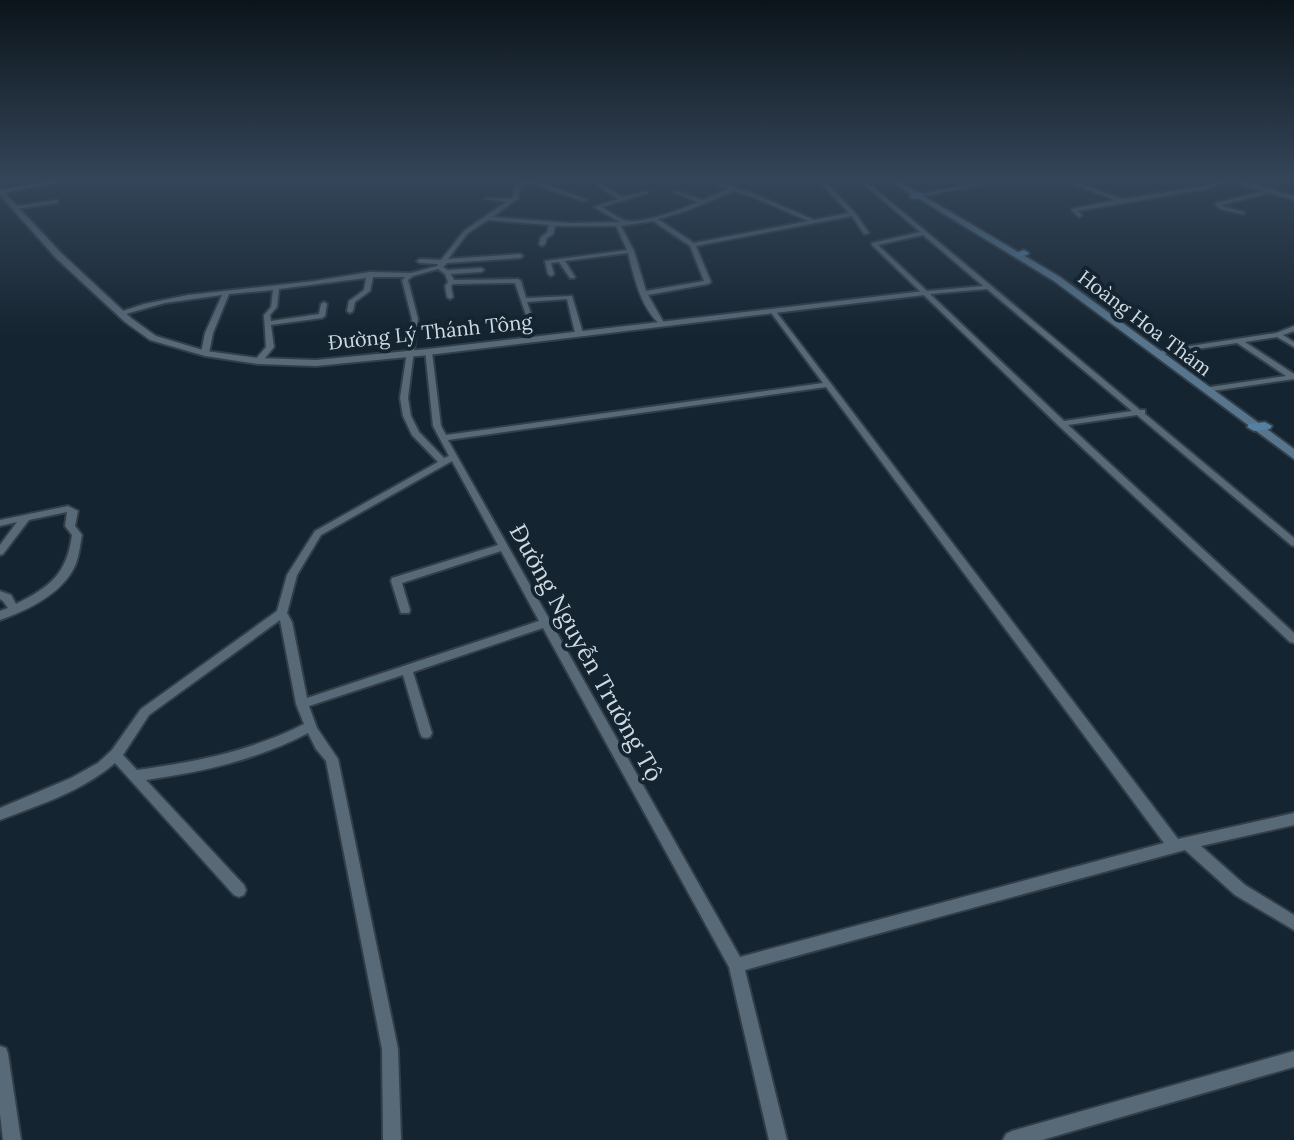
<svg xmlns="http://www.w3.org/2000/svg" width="1294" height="1140" font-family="Lora,serif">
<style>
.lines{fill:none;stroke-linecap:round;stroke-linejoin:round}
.minor-casing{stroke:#323e48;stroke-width:4}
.tertiary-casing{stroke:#323e48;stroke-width:4}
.secondary-casing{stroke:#323e48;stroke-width:4}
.primary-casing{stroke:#323e48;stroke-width:4}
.minor{fill:#586a78;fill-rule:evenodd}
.tertiary{fill:#586a78;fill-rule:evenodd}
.secondary{fill:#57758c;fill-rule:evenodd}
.primary{fill:#5680a1;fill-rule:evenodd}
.labels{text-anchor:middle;stroke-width:8;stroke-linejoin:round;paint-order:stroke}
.far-street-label{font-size:20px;fill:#cfd9e1;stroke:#142430}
.street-label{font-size:24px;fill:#cfd9e1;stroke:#142430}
</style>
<rect width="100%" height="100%" fill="#142430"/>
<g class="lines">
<defs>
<g id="minor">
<polygon points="9,178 16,178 0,185 0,181"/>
<path d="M 524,178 L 532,178 L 531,179 L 588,200 L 583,201 L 528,182 L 520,186 L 518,199 L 492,217 L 570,223 L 620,222 L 594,207 L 618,199 L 598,186 L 600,183 L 623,197 L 648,191 L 648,193 L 602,207 C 609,211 616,217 624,220 C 638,226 683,209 698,202 L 675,193 L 675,191 L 703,200 L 729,189 L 700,178 L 706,178 L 757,195 L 814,220 L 849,213 L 816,178 L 822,178 L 855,213 L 869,233 L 864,234 L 852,216 L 696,246 L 711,282 L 708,284 L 648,295 L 664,323 L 661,325 C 641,309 634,277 628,253 L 565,261 L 575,277 L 574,278 L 570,278 L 559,262 L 551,263 L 554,274 L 551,276 L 548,274 L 545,261 L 627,250 L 616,226 L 555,226 L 553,234 L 547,238 L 545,244 L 542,246 L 539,244 L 541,237 L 547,233 L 549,225 L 488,220 L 468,233 L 448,259 L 520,254 L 523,256 L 520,258 L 447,263 L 443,267 L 448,270 L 481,268 L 484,270 L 481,272 L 451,274 L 454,280 L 518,279 L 521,281 L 526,298 L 572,296 L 583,333 L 579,335 L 575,333 L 567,299 L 527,302 L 533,320 L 528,321 L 515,283 L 453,284 L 451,286 L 453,297 L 450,299 L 447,297 L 445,286 L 448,282 L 445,274 L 438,269 L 413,276 L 408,280 L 418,319 L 408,398 L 411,416 L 419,432 L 444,458 L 449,456 L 433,426 L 425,350 L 432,352 L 441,426 L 446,435 L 823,383 L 769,310 L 774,309 L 1178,839 L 1294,813 L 1294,825 L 1201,846 L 1245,885 L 1294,915 L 1294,930 L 1235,895 L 1185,850 L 745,970 L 787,1140 L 769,1140 L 729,967 L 543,628 L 413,672 L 432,733 L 430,737 L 426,738 L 422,737 L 420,733 L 403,675 L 309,706 L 317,728 L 338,759 L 398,1049 L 401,1140 L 383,1140 L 382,1049 L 326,761 L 316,749 L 308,733 C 257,760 202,772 146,780 L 244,885 L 246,890 L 244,895 L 239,897 L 234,895 L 115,763 C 83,791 39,805 0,820 L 0,808 L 71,778 L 98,763 L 112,750 L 141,709 L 277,611 L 287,575 L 315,531 L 438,462 L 412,435 L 403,416 L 400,398 L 412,319 L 402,280 L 405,277 L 373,277 L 370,291 L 355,302 L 353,311 L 350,313 L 347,311 L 349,301 L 364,290 L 366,278 L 279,289 L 277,307 L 270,315 L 271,321 L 319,314 L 321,304 L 324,302 L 327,304 L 325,316 L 322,318 L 271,325 L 274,347 L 261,363 L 258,363 L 254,361 L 266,347 L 264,315 L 271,307 L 273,290 L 229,294 L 213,333 L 209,353 L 205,355 L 201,353 L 205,333 L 222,295 L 165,303 L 122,315 L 120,314 L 120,312 L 144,304 L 188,295 L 314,281 L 370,272 L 411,273 L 437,266 L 438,264 L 420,263 L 417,261 L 420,259 L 441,260 L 464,231 L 506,202 L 485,199 L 486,198 L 511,199 L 513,197 L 515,185 ZM 734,191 L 753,197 L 808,221 L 694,243 L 658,219 L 686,211 ZM 653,221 L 690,246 L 704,281 L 646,291 L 634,251 L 621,226 ZM 826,387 L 1164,843 L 740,957 L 448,440 ZM 452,461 L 498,545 L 392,578 L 391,581 L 400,610 L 401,613 L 409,613 L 410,610 L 402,583 L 501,551 L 539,621 L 307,698 L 292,622 L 287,613 L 297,575 L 321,535 ZM 280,620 L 296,704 L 304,724 C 251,751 195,762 137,770 L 123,755 L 149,715 Z"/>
<path d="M 857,178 L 862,178 L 1140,410 L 1145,410 L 1145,414 L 1294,538 L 1294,546 L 1291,545 L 1137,415 L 1068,425 L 1294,633 L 1294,643 L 1290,642 L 1059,426 L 872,245 L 872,243 L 920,232 ZM 923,235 L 983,286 L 927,291 L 878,245 ZM 987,289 L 1132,411 L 1064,421 L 930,294 Z"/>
<polygon points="1003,178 1013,178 919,197 916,195"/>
<polygon points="1057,178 1064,178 1122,199 1206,186 1223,179 1223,178 1230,178 1270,189 1275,189 1275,191 1294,196 1294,200 1269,193 1222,205 1224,207 1244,212 1244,214 1220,209 1215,204 1216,203 1264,191 1228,181 1207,189 1078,211 1082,215 1079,217 1072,211 1072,209 1115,200"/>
<polygon points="1167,178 1175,178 1172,180"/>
<polygon points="56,200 58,201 58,203 15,209 12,207"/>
<polygon points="1294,326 1294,331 1283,335 1294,342 1294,347 1277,337 1245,342 1294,374 1294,379 1213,391 1210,391 1210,387 1286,376 1237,343 1164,354 1160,352 1164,350 1276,333"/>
<path d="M 68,506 L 78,511 L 75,526 L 82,535 C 80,546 79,556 75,566 C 62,594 28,610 0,620 L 0,611 L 8,608 L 3,601 L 0,599 L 0,591 L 11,595 L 16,604 C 50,587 67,574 72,535 L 65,526 L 67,512 L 29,520 L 3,554 L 0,555 L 0,545 L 17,522 L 0,526 L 0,520 Z"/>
<polygon points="0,1046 6,1048 8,1054 21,1140 3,1140 0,1114"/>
<polygon points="1294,1051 1294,1067 1042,1140 1003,1140 1006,1134 1012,1131"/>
</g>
<polygon id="tertiary" points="0,190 3,191 62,254 131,318 156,336 206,351 258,358 316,360 428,349 924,291 928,293 924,295 428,355 316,366 258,364 205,356 150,340 125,322 56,258 0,195"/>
<g id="secondary">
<polygon points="64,178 78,178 0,194 0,190"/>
<polygon points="885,178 893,178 1060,277 1294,449 1294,459 1054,281"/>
</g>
<g id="primary">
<polygon points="919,192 923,195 922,197 913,199 909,196"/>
<polygon points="1024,250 1029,253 1027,255 1017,257 1012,254"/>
<polygon points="1265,422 1272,426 1270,429 1254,431 1247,427 1249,424"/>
</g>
</defs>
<use href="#minor" class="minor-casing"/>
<use href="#tertiary" class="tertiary-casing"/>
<use href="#secondary" class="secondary-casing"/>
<use href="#primary" class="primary-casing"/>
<use href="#minor" class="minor"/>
<use href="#tertiary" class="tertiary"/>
<use href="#secondary" class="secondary"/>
<use href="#primary" class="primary"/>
</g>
<linearGradient id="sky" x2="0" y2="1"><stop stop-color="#0b141a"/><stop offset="0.53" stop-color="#344559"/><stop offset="1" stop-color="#344559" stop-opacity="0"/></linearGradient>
<rect width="1294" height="337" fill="url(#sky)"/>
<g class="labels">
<g class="far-street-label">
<text transform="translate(1145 323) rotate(37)" y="7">Hoàng Hoa Thám</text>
<text transform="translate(430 332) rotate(-6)" y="7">Đường Lý Thánh Tông</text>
</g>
<g class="street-label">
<text transform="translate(586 653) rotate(61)" y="8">Đường Nguyễn Trường Tộ</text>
</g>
</g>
</svg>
